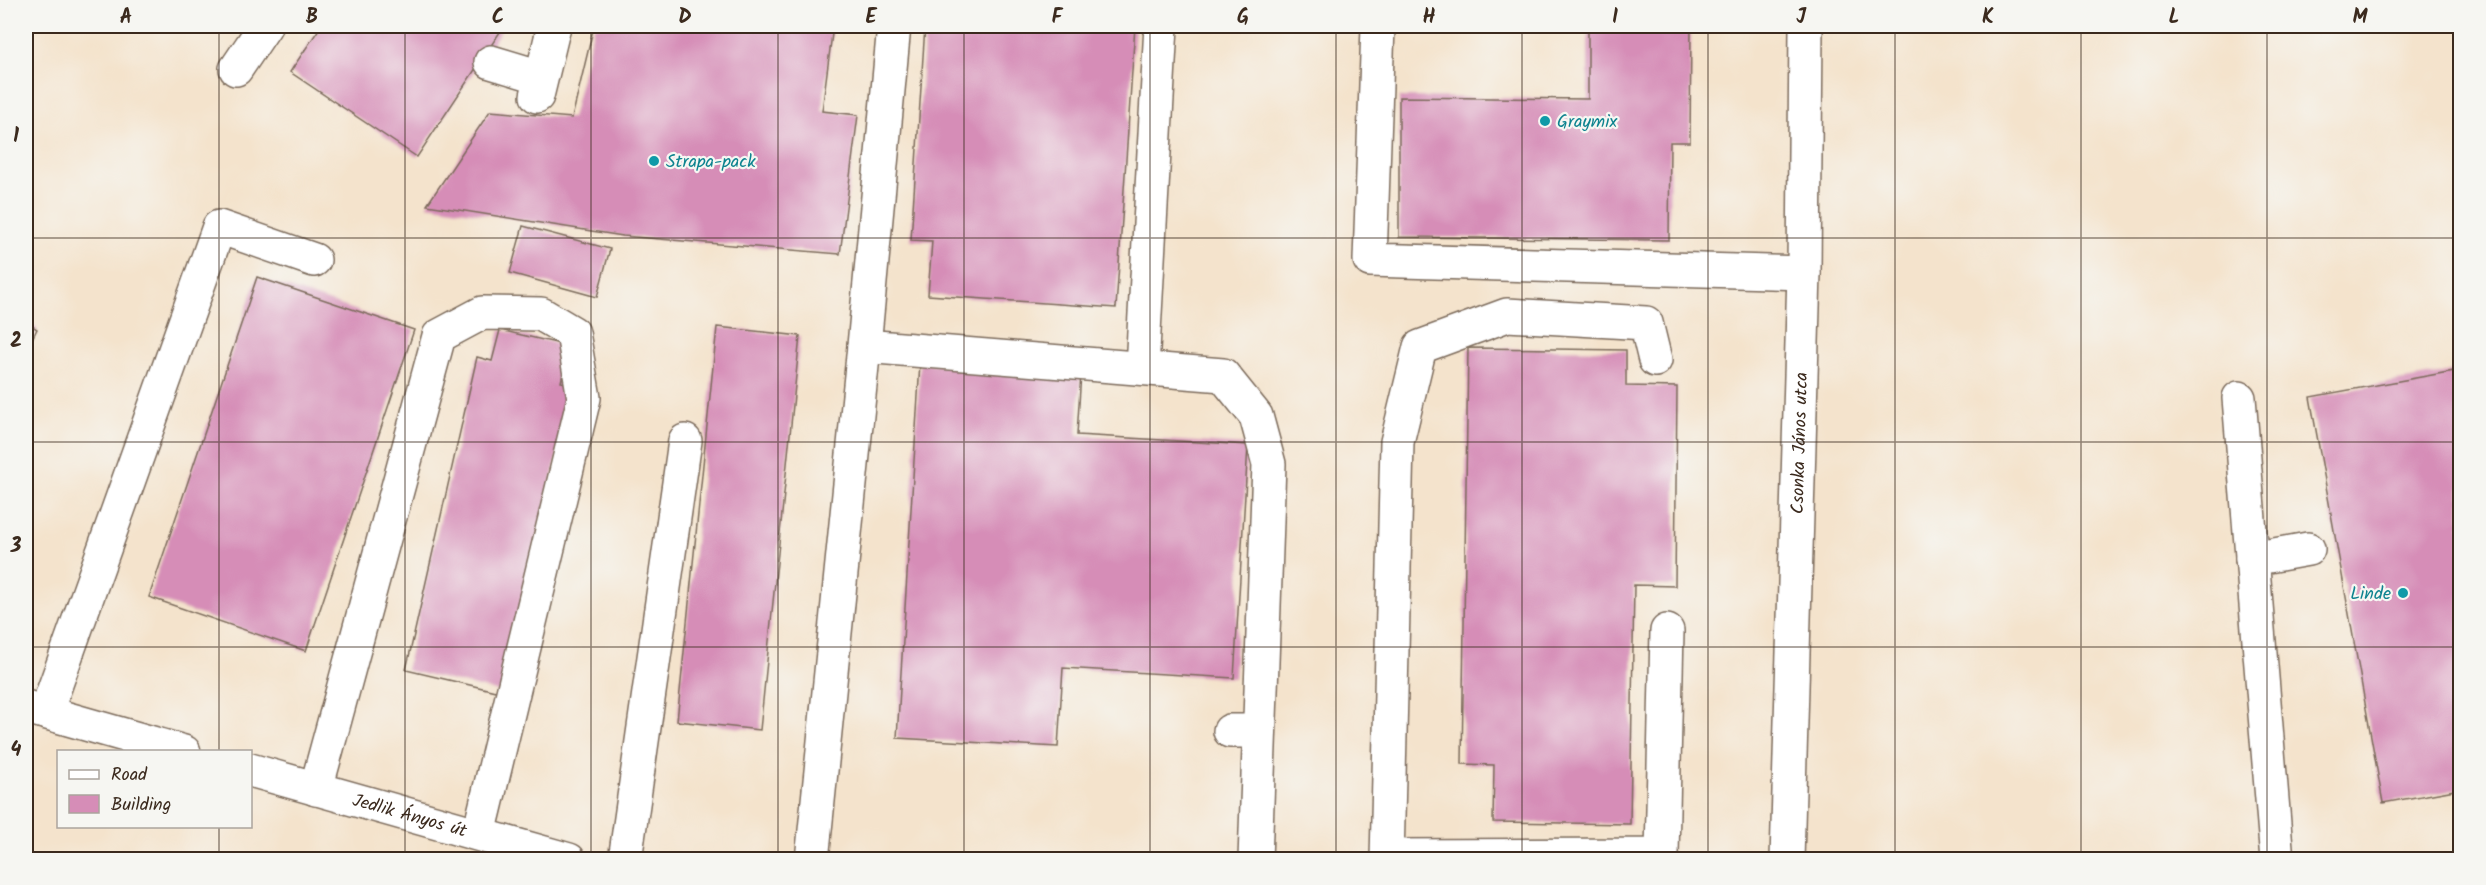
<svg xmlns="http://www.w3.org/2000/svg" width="2486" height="885" font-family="Kalam,sans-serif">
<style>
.building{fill:#d68db7}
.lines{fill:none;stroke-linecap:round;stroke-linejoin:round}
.minor-casing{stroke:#7c6b5b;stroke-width:36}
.minor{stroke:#fff;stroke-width:33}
.grid{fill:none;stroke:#3b2a1e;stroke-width:1.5;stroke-opacity:0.55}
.culture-dot{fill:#0f9aa8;stroke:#f6f6f2;stroke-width:2}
.labels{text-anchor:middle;stroke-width:4.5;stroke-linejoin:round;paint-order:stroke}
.culture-label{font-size:18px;fill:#0d838f;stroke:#f6f6f2;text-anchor:start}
.street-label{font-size:18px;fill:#3b2a1e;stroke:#f6f6f2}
.neatline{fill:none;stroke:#3b2a1e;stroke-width:2}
.grid-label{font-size:20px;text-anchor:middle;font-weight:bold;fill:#3b2a1e}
</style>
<rect width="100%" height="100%" fill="#f6f6f2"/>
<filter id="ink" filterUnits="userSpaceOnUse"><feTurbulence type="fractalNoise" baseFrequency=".0167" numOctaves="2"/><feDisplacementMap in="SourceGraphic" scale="12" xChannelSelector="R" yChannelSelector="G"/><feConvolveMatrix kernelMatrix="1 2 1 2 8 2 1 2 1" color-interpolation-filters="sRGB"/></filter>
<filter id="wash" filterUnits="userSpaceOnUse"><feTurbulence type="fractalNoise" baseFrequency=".008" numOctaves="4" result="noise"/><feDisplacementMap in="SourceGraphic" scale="24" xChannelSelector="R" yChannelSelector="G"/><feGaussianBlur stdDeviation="1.35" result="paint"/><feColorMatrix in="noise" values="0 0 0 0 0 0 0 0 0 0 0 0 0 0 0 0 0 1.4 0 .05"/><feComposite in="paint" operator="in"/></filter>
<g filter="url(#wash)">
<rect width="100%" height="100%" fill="#f4e3cc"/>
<g id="blocks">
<g class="building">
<polygon points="321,26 504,26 417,157 290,72"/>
<polygon points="594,26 833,26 822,111 858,115 840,254 623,236 427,205 490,111 572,118"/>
<polygon points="925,26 1135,26 1116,308 928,295 932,241 911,240"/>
<polygon points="1456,26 1691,26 1690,142 1670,142 1669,240 1399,237 1399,97 1588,99 1588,29 1456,28"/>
<polygon points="523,226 610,249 597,297 510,273"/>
<polygon points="257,277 414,330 306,651 149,597"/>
<polygon points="26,322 37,329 26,351"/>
<polygon points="717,327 800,336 760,730 677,721"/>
<polygon points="500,330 569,346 561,382 573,385 504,693 406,670 477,357 492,361"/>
<polygon points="1468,348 1626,350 1626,386 1677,387 1675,586 1634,585 1630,824 1493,822 1494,765 1462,764"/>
<polygon points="920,363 1081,373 1077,435 1248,445 1234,678 1063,668 1058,747 897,738"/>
<polygon points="2460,370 2460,789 2383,803 2310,397"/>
</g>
</g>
</g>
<g filter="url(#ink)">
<use href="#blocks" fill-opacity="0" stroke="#7c6b5b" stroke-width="1.5"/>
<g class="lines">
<defs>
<g id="minor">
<polyline points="1378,26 1370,260 1804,273"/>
<polyline points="491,62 541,77"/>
<polyline points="236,69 265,26"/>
<polyline points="537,96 554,26"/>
<polyline points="864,346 894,26"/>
<polyline points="1142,368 1161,26"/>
<polyline points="2239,398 2277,860"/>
<polyline points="2252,559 2308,549"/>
<polyline points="26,707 184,752"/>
<polyline points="46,712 219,227 314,260"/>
<polyline points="1230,731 1259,731"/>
<path id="s1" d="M 250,770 L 569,860"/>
<polyline points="316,789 439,336 482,313 541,314 573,333 584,398 479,834"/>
<polyline points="1387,856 1662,855 1667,631"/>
<polyline points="625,860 685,441"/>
<polyline points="812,860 864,346 1223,375 1256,416 1269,464 1255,860"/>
<polyline points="1387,860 1397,442 1420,347 1507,315 1646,323 1655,360"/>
<path id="s2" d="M 1787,860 L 1804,273 L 1806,26"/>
</g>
</defs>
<use href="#minor" class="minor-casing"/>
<use href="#minor" class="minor"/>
</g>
</g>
<path class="grid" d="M 219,26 L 219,752M 405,26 L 405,860M 591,26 L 591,860M 778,26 L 778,860M 964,26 L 964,860M 1150,26 L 1150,860M 1336,26 L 1336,860M 1522,26 L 1522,860M 1708,26 L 1708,860M 1895,26 L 1895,860M 2081,26 L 2081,860M 2267,26 L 2267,860M 26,238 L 2460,238M 26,442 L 2460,442M 26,647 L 2460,647M 219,826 L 219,860"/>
<g class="culture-dot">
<circle cx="1545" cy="121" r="6"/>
<circle cx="654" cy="161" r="6"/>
<circle cx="2403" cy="593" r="6"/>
</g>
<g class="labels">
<g class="culture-label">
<text x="1557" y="127">Graymix</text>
<text x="666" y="167">Strapa-pack</text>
<text x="2391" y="599" text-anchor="end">Linde</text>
</g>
<g class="street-label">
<text dy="6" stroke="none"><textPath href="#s2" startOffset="417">Csonka János utca</textPath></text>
<text dy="6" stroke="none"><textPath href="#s1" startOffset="166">Jedlik Ányos út</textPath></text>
</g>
</g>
<rect width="2486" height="885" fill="none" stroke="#f6f6f2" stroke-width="66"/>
<rect x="57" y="750" width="195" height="78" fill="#f6f6f2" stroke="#aba49d" stroke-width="1.5"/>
<rect x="69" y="770" width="30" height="9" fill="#ffffff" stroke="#aba49d" stroke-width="1.5"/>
<text x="111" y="780" font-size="18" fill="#3b2a1e">Road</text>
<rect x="69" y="795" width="30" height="18" fill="#d68db7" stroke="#aba49d" stroke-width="1.5"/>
<text x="111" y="810" font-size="18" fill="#3b2a1e">Building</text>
<rect x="33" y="33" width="2420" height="819" class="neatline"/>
<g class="grid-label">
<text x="126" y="23">A</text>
<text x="312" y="23">B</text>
<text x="498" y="23">C</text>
<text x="685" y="23">D</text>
<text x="871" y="23">E</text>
<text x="1057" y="23">F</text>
<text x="1243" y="23">G</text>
<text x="1429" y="23">H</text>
<text x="1615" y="23">I</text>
<text x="1801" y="23">J</text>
<text x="1988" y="23">K</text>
<text x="2174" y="23">L</text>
<text x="2360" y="23">M</text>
<text x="16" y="142">1</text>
<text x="16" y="347">2</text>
<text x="16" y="552">3</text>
<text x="16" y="756">4</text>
</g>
</svg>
